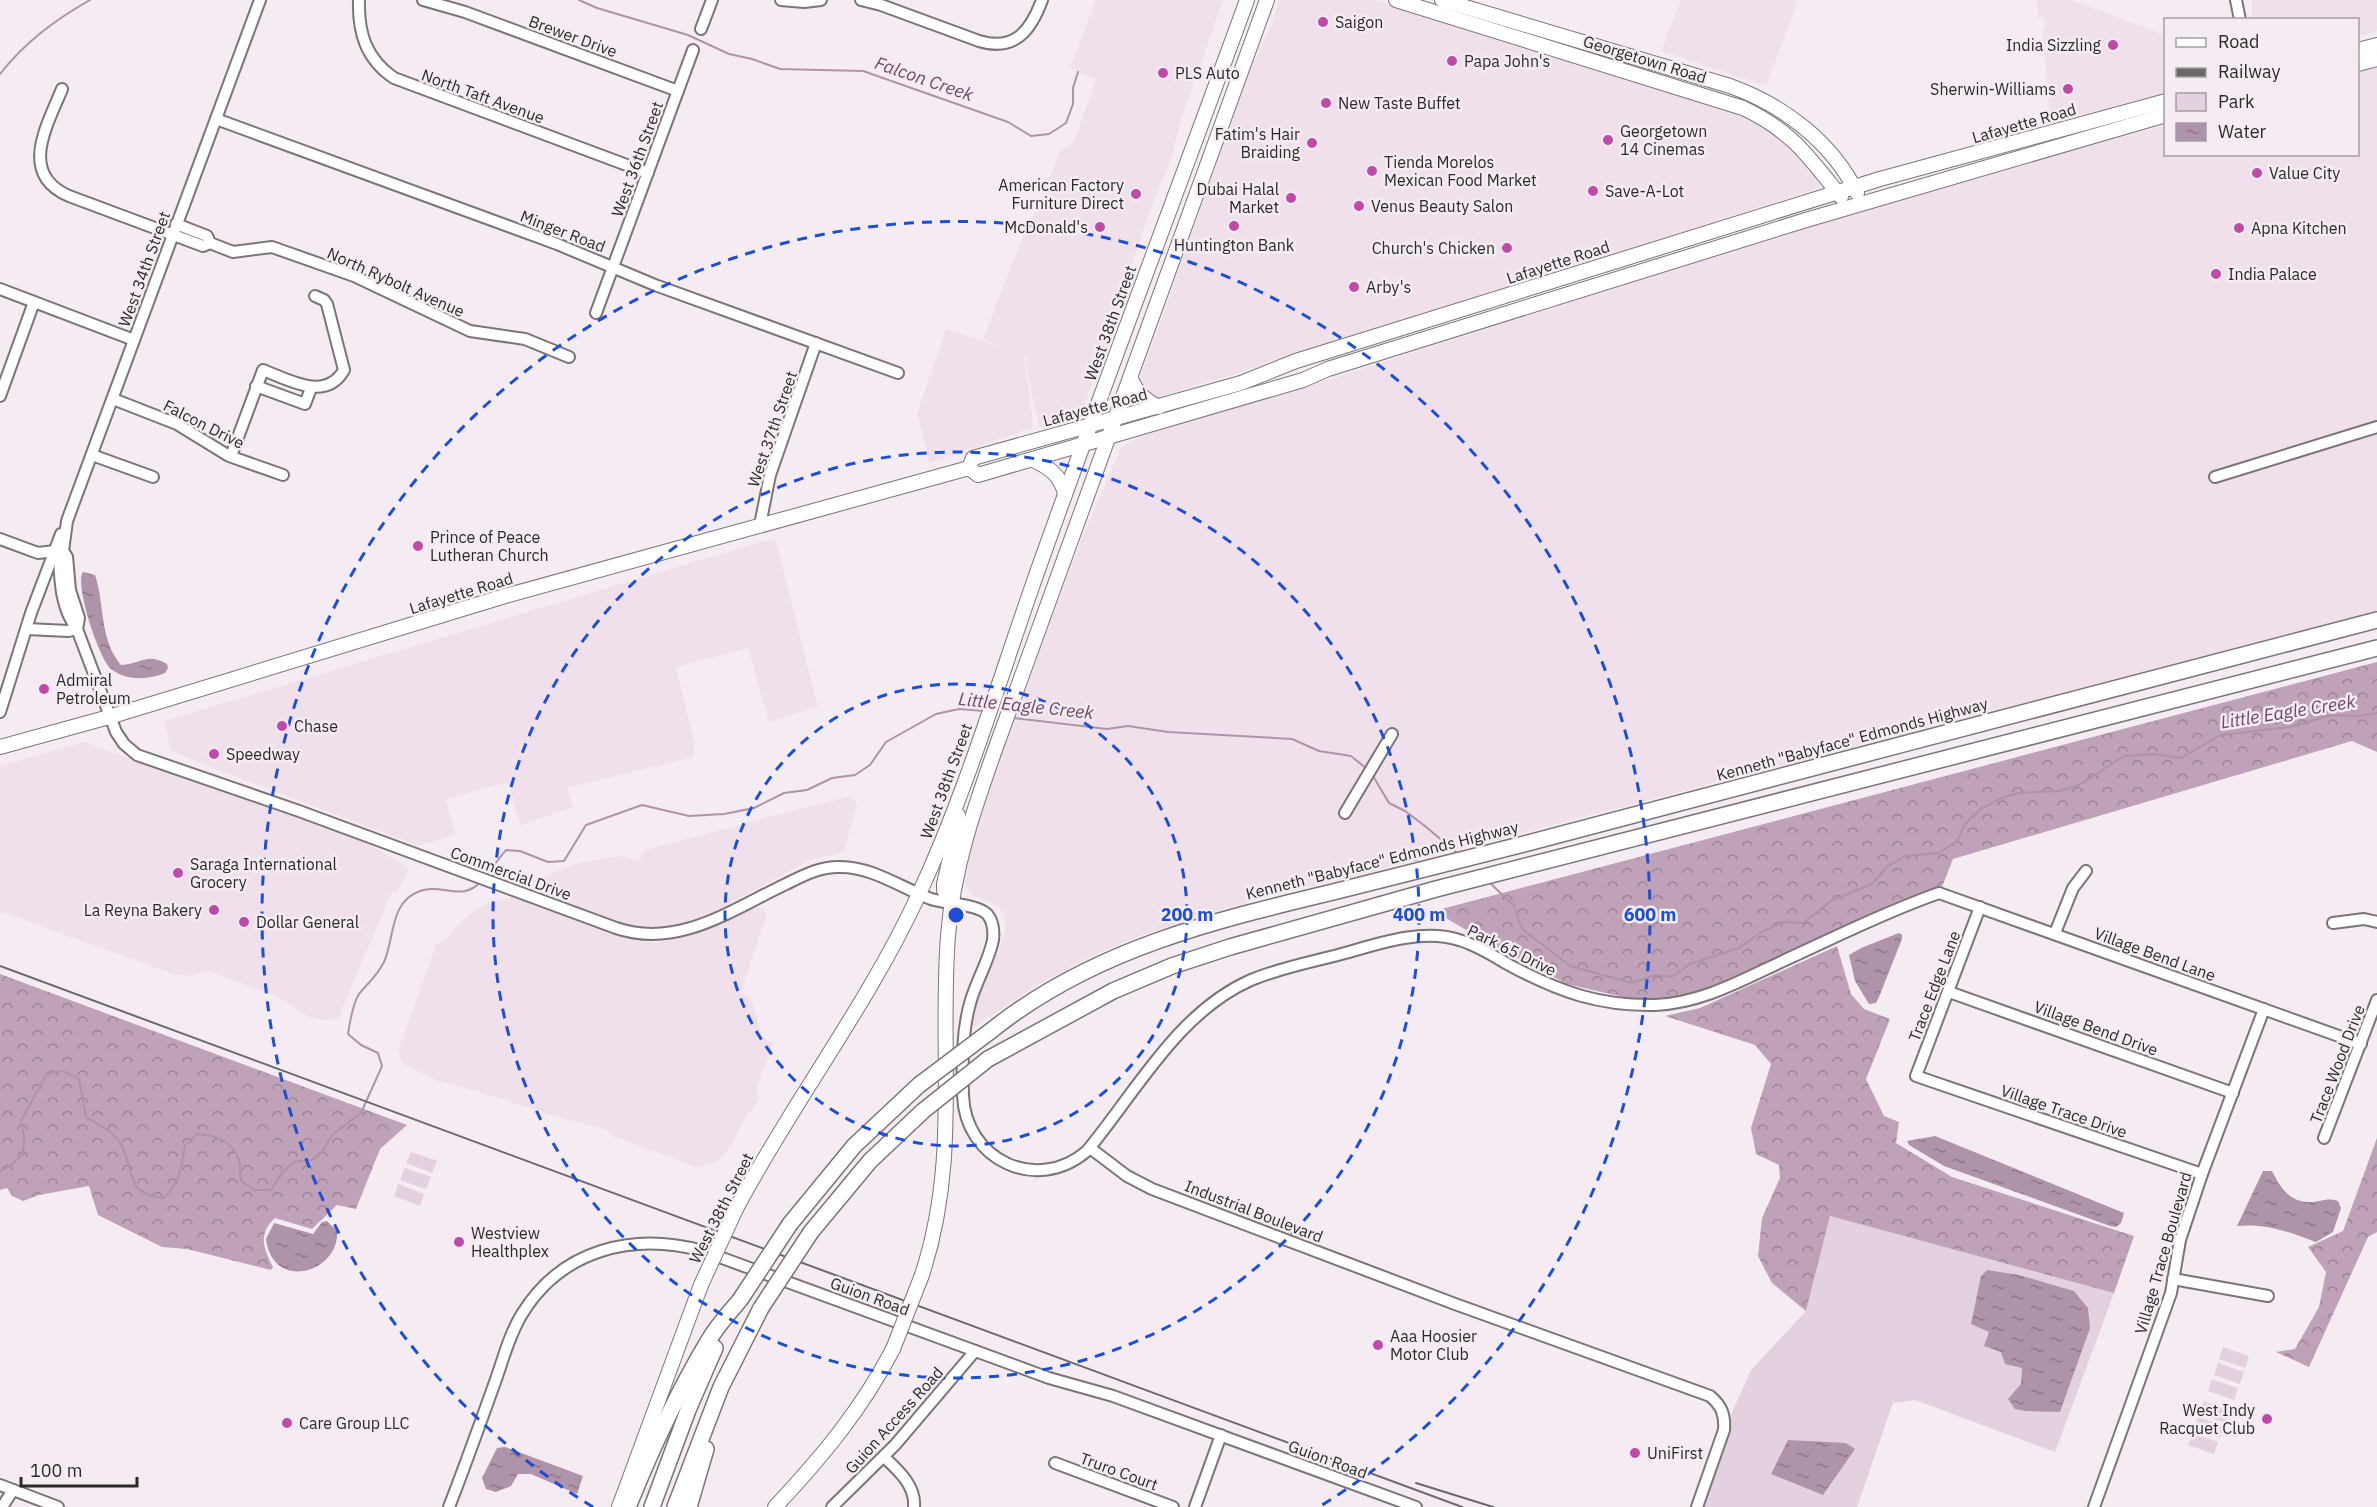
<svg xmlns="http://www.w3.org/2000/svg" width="2377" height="1507" font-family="'IBM Plex Sans',sans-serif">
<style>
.built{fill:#efe0eb}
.green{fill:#e4d1df}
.forest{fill:url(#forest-crowns)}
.water{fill:url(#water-ripples)}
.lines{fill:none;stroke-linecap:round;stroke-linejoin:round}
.stream{stroke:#af93a8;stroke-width:2}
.minor-casing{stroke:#7b7479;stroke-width:14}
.major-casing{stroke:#7b7479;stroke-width:16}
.highway-casing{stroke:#7b7479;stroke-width:18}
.minor{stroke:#fff;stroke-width:10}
.major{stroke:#fff;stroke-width:14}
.highway{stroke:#fff;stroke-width:15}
.rail{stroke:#6c676a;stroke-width:2}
.major-bridge-casing{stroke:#7b7479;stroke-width:16;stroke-linecap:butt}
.highway-bridge-casing{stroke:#7b7479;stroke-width:18;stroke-linecap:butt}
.major-bridge{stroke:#fff;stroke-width:14}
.highway-bridge{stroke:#fff;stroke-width:15}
.ring{fill:none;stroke:#1d4ed8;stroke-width:3;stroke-dasharray:10 8}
.poi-dot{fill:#bd4ba7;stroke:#f4ecf2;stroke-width:2}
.labels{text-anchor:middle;stroke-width:5;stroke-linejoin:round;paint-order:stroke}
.poi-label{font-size:16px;fill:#2c292b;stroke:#f4ecf2;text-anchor:start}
.street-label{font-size:16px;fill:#2c292b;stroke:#f4ecf2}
.water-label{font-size:18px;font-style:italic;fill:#704666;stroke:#f4ecf2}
.centre{fill:#1d4ed8;stroke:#f4ecf2;stroke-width:3}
.ring-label{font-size:18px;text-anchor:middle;font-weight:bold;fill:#1d4ed8;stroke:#f4ecf2;stroke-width:5;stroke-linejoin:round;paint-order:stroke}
</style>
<defs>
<pattern id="forest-crowns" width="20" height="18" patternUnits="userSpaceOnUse" patternTransform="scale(1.5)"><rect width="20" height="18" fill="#bfa2b7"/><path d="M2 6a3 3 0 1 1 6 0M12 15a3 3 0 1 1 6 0" fill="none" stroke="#9b8495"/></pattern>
<pattern id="water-ripples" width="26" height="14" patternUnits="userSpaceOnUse" patternTransform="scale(1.5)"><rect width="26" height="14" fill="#af93a8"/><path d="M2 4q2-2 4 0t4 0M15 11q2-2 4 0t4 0" fill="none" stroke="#8f7889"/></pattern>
</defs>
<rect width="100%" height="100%" fill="#f4ecf2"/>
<g class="built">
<polygon points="1096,0 1223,0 1181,120 1172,156 1145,224 1081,415 1039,428 1026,363 1028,357 1022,354 1024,357 1033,422 1032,428 930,463 917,414 946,329 1003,348 983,339 1025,231 1038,207 1060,151 1074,142 1096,79 1070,68"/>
<polygon points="1280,0 1375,0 1735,113 1780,137 1821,178 1821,184 1819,188 1328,345 1156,398 1148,395 1140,384 1140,378 1250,71 1270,28"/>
<polygon points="1681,0 1798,0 1766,86 1661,51"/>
<polygon points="2037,0 2071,0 2165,35 2165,93 2065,119 2050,112 2044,53 2041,47 2046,20 2038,17"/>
<polygon points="2252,0 2377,0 2377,31 2358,36 2358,20 2252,19"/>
<polygon points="2377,64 2377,611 1364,874 1254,900 1191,919 1135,938 1092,956 1043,982 973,1027 976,1003 1005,933 1005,920 1000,907 973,896 963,881 971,844 987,791 1082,538 1121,448 1139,437 1296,390 1692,263 1902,199 2165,125 2166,154 2358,154 2358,69"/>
<polygon points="775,538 818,707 769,722 748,648 676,667 695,745 693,757 567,788 573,807 520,825 508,782 446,799 455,834 419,846 200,763 171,750 164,721"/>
<polygon points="84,742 365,842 410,868 396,893 392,892 338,1019 321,1020 304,1015 283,999 209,971 187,976 174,974 2,912 0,915 0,766"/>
<polygon points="851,796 857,805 844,851 808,861 705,917 686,925 643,928 619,924 530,892 538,880 578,863 620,856 640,861 645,850"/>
<polygon points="512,898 530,902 638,941 656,943 697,933 753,907 762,908 767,914 741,992 752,1000 762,1037 773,1043 756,1089 759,1099 753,1109 747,1114 731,1145 717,1162 697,1167 613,1136 607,1130 551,1115 491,1095 438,1081 403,1064 398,1051 436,945 445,940 460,923 475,910 495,900"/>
</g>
<g class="green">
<polygon points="411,1152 437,1161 432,1173 406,1163"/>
<polygon points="405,1168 431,1177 426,1189 400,1180"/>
<polygon points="398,1184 424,1194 420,1206 394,1196"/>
<polygon points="1830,1216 2114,1293 2055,1452 1915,1400 1893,1403 1857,1507 1698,1507 1724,1430 1751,1370 1806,1311"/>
<polygon points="2223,1347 2249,1356 2245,1368 2219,1359"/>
<polygon points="2218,1363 2244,1372 2240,1384 2214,1375"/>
<polygon points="2212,1379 2238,1388 2234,1400 2208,1391"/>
<polygon points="2204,1401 2230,1411 2225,1423 2199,1413"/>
<polygon points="2198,1417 2224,1426 2220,1438 2194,1429"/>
<polygon points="2193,1433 2218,1442 2214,1454 2188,1445"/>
</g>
<g class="forest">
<polygon points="2377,662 2377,752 2352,741 1953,859 1942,887 1901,900 1707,992 1681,999 1627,998 1567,984 1488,943 1434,911"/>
<polygon points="1837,946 1851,994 1864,1009 1890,1019 1866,1079 1884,1116 1899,1122 1896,1143 1952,1177 2134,1236 2114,1293 1830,1216 1806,1311 1772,1283 1758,1256 1762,1218 1780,1178 1779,1165 1756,1154 1751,1128 1771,1064 1755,1045 1665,1016 1700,1008"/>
<path d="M 0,974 L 407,1125 L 380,1149 L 356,1209 L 337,1205 L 312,1229 L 275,1218 C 258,1234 263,1248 273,1267 L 271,1270 L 187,1249 L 162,1247 L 98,1215 L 89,1186 L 39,1195 L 23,1201 L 12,1196 L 7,1188 L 0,1190 Z"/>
<polygon points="2377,1138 2377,1232 2368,1237 2309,1367 2276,1352 2295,1349 2319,1307 2326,1272 2308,1247 2343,1231"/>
</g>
<g class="water">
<path d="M 83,572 L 95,575 C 105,604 99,639 121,665 C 141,664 147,652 167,664 L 168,668 L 165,673 C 148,680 126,681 111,669 C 99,659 74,583 83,572 Z"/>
<polygon points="1899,933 1902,935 1902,939 1879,997 1876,1003 1869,1004 1855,981 1849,955 1861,948"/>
<polygon points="1935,1136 2124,1213 2121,1223 2116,1227 2110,1226 1944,1166 1909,1145 1907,1141"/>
<path d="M 2263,1171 L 2272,1171 C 2280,1187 2289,1202 2310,1202 C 2321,1202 2327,1197 2338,1201 L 2341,1208 L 2333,1232 L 2316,1242 C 2290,1232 2265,1223 2237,1226 Z"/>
<path d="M 327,1221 L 337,1231 C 340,1272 273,1293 266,1239 L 274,1223 L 313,1234 L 322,1222 Z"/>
<polygon points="1987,1270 2019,1275 2074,1291 2088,1308 2090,1328 2060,1412 2026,1411 2015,1409 2008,1399 2021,1384 2022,1368 2005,1364 2001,1352 1984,1346 1989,1332 1971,1324 1981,1276"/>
<polygon points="1788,1440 1846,1443 1855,1449 1823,1495 1771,1474"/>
<polygon points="505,1447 583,1476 577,1494 531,1474 518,1474 511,1486 496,1492 486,1489 482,1478 497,1448"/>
</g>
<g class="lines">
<g class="stream">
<polyline points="579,0 597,8 688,35 729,54 752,59 780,69 863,71 1008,122 1031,136 1049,134 1066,123 1073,104 1073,88 1078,72"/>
<path d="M 0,74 C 25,42 55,20 90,0"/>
<polyline points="1013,718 1107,729 1128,726 1168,732 1292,739 1319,751 1351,756 1367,769"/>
<polyline points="1373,776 1389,803 1405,811 1425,826 1457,853"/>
<polyline points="486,875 506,850 520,851 548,862 564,861 586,825 642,805 689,816 724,814 754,808 784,793 807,790 832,778 855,775 870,765 886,742 936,714 959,709 984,711"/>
<polyline points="1488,881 1514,906 1522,929 1570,966 1632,983 1655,975 1672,977 1690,964 1739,948 1760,933 1783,922 1803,923 1831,901 1872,884 1887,867 1905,856 1939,853 1957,841 1965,824 1982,808 2004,797 2019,793 2060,791 2079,785 2124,756 2154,754 2181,758 2221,735 2291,727 2332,715 2358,716 2377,713"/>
<path d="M 0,1171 L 10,1166 L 23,1154 L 24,1138 L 21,1121 L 47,1073 L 63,1071 L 79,1079 L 86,1117 C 98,1124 116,1133 122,1146 C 135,1174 126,1195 164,1198 C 180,1182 182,1167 185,1145 L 197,1134 C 213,1135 231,1140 238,1157 C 241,1163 240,1174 241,1181 L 254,1190 L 271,1190 L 282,1173 L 294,1162 L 312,1160 L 323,1151 L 332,1135 L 361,1113 L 382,1066 L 378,1053 L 361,1045 L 348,1034 C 350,1022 352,1005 359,994 C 368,983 377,976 384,962 C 395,938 389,902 420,891 C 441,883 463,902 480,882"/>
</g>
<defs>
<g id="minor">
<path d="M 260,0 L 67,521 L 63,551 L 59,556 C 60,581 61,609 77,629 L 116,732 L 124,744 L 137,755 L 299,811 L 616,928 C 678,949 731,910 786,884 C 804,875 821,866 841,867 C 872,867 902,888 931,899 C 946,904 977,904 987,914 C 993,921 994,931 993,940 C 989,960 977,980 971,1000 C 962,1029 962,1064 963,1095 C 965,1160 1037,1194 1087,1151 C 1136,1092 1178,1012 1251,980 C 1282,967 1317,961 1349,952 C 1383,942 1424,929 1459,940 C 1477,945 1495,957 1511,966 C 1560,992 1599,1006 1655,1005 C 1702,1003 1742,980 1783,961 C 1835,937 1886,912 1939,893 L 2361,1044"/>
<path d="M 359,0 C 358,33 366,59 394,78 L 648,173"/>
<polyline points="423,0 465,12 678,91"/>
<polyline points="781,0 804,2 821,0"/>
<path d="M 861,0 L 881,5 L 979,41 C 1015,52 1031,30 1042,0"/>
<polyline points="2236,0 2240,20"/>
<polyline points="701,29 712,0"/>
<path d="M 62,89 C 47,126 18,174 69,196 L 203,246 L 210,243 L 207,236 L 176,224"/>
<polyline points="216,119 557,244 655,285 898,373"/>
<polyline points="210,243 233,252 272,247 354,276 470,331 525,339 569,357"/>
<polyline points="0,289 134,340"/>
<polyline points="596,313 693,50"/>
<polyline points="256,386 305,404 311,388"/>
<polyline points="0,396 34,302"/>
<polyline points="113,399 177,424 229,456 283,475"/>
<polyline points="92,455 153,477"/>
<path d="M 231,456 L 263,370 C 289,380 326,402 344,370 L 327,304 L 324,300 L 315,296"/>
<polyline points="2215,477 2377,427"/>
<polyline points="760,525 770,475 816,343"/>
<polyline points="0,539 38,553 55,551"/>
<polyline points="63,551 67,557 70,590 79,618 77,629"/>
<polyline points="27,629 68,631 77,629"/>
<polyline points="0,712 31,613 61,534"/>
<polyline points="1345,813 1392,734"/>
<polyline points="1980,907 1916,1076 2202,1174"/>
<polyline points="2333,923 2364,919 2377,922"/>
<polyline points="2055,933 2073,888 2086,871"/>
<polyline points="1949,992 2233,1093"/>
<polyline points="2324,1138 2377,1000"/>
<path d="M 1090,1148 L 1127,1176 L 1152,1189 L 1455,1304 L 1710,1396 C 1722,1406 1725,1415 1724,1430 L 1697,1507"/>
<polyline points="2173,1279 2268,1296"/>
<path d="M 884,1457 C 898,1470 916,1486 914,1507"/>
<polyline points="1055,1463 1173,1507"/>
<polyline points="0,1485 58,1507"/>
<polyline points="2,1507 13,1490"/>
<path d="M 449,1507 C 465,1466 480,1424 495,1382 C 503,1360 509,1335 522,1314 C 562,1249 633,1232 703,1251 L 1049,1378 L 1113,1396 L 1416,1507"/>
<polyline points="832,1507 895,1445 975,1351"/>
<polyline points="1195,1507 1221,1435"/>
<polyline points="2094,1507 2171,1293 2180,1240 2202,1174 2264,1009"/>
</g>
<g id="major">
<path d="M 1396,0 L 1743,108 C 1792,131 1809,157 1841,197"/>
<path d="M 1442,0 L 1730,86 C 1783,105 1832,142 1857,193"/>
<polyline points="2358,50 2377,45"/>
<polyline points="2358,64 2377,59"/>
<path d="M 1131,379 C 1136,392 1146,401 1159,407"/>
<path d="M 1033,460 C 1049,467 1061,476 1065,494"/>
<polyline points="969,468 973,458 1241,383 1296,361 1880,179 2166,101"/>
<polyline points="969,468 978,475 1303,380 1328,369 1806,220 2166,115"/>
<polyline points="0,747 109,717 505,596 969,468"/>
<polyline points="951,903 944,890 944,884 958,823 958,815"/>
<path d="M 736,1209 C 793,1101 868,1005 919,894 C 970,784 1003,666 1044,553 C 1110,368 1180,184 1247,0"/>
<path d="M 922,1275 C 960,1159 939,1053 948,936 C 953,869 974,809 996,747 L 1267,0"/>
<polyline points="619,1507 701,1285"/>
<path d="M 775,1507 C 821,1458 862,1409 893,1349"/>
</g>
<g id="highway">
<path d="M 992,1030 C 1092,950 1212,921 1333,892 C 1397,876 1461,860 1524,844 C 1808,769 2093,694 2377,620"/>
<polyline points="988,1059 1113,991 1172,966 1230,947 1436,889 2377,648"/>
<polyline points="790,1224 854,1146 919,1085"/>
<polyline points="811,1232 870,1161 923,1111"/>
<path d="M 628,1507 C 651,1450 677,1393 709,1340 C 717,1326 729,1313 740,1300"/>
<polyline points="652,1507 688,1410 715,1348"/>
<polyline points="675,1507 721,1387 761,1308"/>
<polyline points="689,1507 706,1449"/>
</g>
</defs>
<use href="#minor" class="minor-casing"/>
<use href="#major" class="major-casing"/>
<use href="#highway" class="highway-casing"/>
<use href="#minor" class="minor"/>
<use href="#major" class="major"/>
<use href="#highway" class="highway"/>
<g class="rail">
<polyline points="0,966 1462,1507"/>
<polyline points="1416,1483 1493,1507"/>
</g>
<defs>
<g id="major-bridge">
<polyline points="701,1285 736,1209"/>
<polyline points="893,1349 922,1275"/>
</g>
<g id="highway-bridge">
<polyline points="919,1085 992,1030"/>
<polyline points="923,1111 988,1059"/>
<polyline points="740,1300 790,1224"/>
<polyline points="761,1308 811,1232"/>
</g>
</defs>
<use href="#major-bridge" class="major-bridge-casing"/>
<use href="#highway-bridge" class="highway-bridge-casing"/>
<use href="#major-bridge" class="major-bridge"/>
<use href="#highway-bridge" class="highway-bridge"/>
</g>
<g class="ring">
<circle cx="956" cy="915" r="231"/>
<circle cx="956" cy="915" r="463"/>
<path d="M593 1507A694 694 0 1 1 1319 1507"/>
</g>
<g class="poi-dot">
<circle cx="1323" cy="22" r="6"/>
<circle cx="2113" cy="45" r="6"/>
<circle cx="1452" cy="61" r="6"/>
<circle cx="1163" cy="73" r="6"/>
<circle cx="2068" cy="89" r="6"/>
<circle cx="1326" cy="103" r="6"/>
<circle cx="1608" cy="140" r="6"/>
<circle cx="1312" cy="143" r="6"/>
<circle cx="1372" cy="171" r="6"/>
<circle cx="2257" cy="173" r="6"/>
<circle cx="1593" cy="191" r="6"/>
<circle cx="1136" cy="194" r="6"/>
<circle cx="1291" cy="198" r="6"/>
<circle cx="1359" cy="206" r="6"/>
<circle cx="1234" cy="226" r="6"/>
<circle cx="1100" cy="227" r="6"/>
<circle cx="2239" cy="228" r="6"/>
<circle cx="1507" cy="248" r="6"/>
<circle cx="2216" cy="274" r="6"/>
<circle cx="1354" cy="287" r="6"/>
<circle cx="418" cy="546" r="6"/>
<circle cx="44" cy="689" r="6"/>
<circle cx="282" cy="726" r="6"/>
<circle cx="214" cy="754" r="6"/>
<circle cx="178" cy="873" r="6"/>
<circle cx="214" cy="910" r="6"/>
<circle cx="244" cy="922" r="6"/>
<circle cx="459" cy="1242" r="6"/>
<circle cx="1378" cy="1345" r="6"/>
<circle cx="2267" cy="1419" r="6"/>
<circle cx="287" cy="1423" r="6"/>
<circle cx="1635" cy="1453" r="6"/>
</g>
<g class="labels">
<g class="poi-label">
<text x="1335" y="28">Saigon</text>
<text x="2101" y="51" text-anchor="end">India Sizzling</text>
<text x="1464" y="67">Papa John's</text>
<text x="1175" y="79">PLS Auto</text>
<text x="2056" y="95" text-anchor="end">Sherwin-Williams</text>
<text x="1338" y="109">New Taste Buffet</text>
<text x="1620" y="137">Georgetown<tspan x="1620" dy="18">14 Cinemas</tspan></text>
<text x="1300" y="140" text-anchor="end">Fatim's Hair<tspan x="1300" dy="18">Braiding</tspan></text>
<text x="1384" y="168">Tienda Morelos<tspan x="1384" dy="18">Mexican Food Market</tspan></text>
<text x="2269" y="179">Value City</text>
<text x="1124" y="191" text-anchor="end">American Factory<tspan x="1124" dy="18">Furniture Direct</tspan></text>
<text x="1279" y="195" text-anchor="end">Dubai Halal<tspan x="1279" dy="18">Market</tspan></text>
<text x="1605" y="197">Save-A-Lot</text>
<text x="1371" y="212">Venus Beauty Salon</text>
<text x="1088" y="233" text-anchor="end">McDonald's</text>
<text x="2251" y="234">Apna Kitchen</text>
<text x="1234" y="251" text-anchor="middle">Huntington Bank</text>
<text x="1495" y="254" text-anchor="end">Church's Chicken</text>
<text x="2228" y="280">India Palace</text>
<text x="1366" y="293">Arby's</text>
<text x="430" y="543">Prince of Peace<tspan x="430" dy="18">Lutheran Church</tspan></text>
<text x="56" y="686">Admiral<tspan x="56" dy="18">Petroleum</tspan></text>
<text x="294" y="732">Chase</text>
<text x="226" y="760">Speedway</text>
<text x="190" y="870">Saraga International<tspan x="190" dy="18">Grocery</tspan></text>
<text x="202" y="916" text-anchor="end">La Reyna Bakery</text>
<text x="256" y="928">Dollar General</text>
<text x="471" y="1239">Westview<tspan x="471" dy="18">Healthplex</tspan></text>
<text x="1390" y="1342">Aaa Hoosier<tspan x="1390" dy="18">Motor Club</tspan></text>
<text x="2255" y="1416" text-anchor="end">West Indy<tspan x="2255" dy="18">Racquet Club</tspan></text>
<text x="299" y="1429">Care Group LLC</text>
<text x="1647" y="1459">UniFirst</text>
</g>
<g class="street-label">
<text transform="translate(573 36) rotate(20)" y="6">Brewer Drive</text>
<text transform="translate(1645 59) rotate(17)" y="6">Georgetown Road</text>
<text transform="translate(483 96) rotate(20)" y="6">North Taft Avenue</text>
<text transform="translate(2024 123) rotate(-16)" y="6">Lafayette Road</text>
<text transform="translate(637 159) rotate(-70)" y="6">West 36th Street</text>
<text transform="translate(563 231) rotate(21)" y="6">Minger Road</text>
<text transform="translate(1558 262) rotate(-18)" y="6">Lafayette Road</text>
<text transform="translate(144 269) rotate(-70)" y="6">West 34th Street</text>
<text transform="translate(396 282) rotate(24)" y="6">North Rybolt Avenue</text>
<text transform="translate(1110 323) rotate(-70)" y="6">West 38th Street</text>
<text transform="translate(1095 407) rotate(-15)" y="6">Lafayette Road</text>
<text transform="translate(204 424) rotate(27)" y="6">Falcon Drive</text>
<text transform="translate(772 429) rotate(-71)" y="6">West 37th Street</text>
<text transform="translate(461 593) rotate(-17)" y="6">Lafayette Road</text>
<text transform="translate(1852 739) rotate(-15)" y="6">Kenneth "Babyface" Edmonds Highway</text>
<text transform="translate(946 781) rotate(-70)" y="6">West 38th Street</text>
<text transform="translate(1382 860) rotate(-14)" y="6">Kenneth "Babyface" Edmonds Highway</text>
<text transform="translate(511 873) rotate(20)" y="6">Commercial Drive</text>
<text transform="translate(1512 950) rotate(26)" y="6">Park 65 Drive</text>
<text transform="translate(2155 954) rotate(20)" y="6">Village Bend Lane</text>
<text transform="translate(1934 986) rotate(-69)" y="6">Trace Edge Lane</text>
<text transform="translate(2096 1028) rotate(20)" y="6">Village Bend Drive</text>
<text transform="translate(2337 1064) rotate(-69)" y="6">Trace Wood Drive</text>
<text transform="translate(2064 1111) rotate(19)" y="6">Village Trace Drive</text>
<text transform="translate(721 1208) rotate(-63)" y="6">West 38th Street</text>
<text transform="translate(1254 1211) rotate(21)" y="6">Industrial Boulevard</text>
<text transform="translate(2163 1253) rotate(-74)" y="6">Village Trace Boulevard</text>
<text transform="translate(870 1296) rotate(20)" y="6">Guion Road</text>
<text transform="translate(894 1420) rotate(-48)" y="6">Guion Access Road</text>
<text transform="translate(1328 1459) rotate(20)" y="6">Guion Road</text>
<text transform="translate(1119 1471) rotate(20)" y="6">Truro Court</text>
</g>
<g class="water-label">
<text transform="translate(924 79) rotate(19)" y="6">Falcon Creek</text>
<text transform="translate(1026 706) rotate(6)" y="6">Little Eagle Creek</text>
<text transform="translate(2288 712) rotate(-9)" y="6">Little Eagle Creek</text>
</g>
</g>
<circle cx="956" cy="915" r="9" class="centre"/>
<g class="ring-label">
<text x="1187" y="921">200 m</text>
<text x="1419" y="921">400 m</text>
<text x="1650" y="921">600 m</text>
</g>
<rect x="2164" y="18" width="195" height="138" fill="#f4ecf2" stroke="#a49ea2" stroke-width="1.5"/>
<rect x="2176" y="38" width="30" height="9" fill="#ffffff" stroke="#a49ea2" stroke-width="1.5"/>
<text x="2218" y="48" font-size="18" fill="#2c292b">Road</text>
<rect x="2176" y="68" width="30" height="9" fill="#6c676a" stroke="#a49ea2" stroke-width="1.5"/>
<text x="2218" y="78" font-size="18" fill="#2c292b">Railway</text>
<rect x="2176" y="93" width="30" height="18" fill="#e4d1df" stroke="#a49ea2" stroke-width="1.5"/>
<text x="2218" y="108" font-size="18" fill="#2c292b">Park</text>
<rect x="2176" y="123" width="30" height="18" fill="url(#water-ripples)" stroke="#a49ea2" stroke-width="1.5"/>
<text x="2218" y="138" font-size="18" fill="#2c292b">Water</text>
<path d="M21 1477v9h116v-9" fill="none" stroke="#2c292b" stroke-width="3"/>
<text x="30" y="1477" font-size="18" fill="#2c292b" stroke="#f4ecf2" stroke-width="4.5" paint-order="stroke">100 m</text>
</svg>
